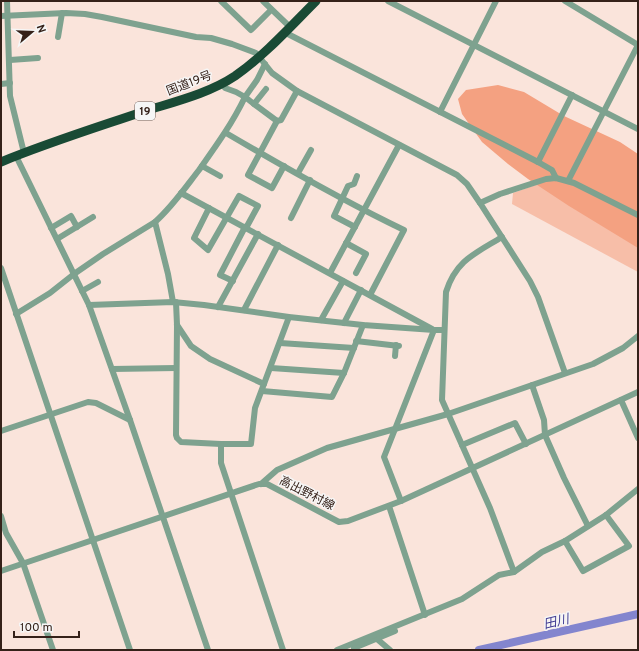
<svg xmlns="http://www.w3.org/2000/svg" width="639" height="651" font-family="Overpass,'Noto Sans JP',sans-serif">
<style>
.green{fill:#f7bea8}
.forest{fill:#f4a181}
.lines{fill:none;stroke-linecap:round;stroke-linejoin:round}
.river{stroke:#8385ce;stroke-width:8}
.minor{stroke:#7ea28f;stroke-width:6}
.highway{stroke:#194a35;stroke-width:9}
.labels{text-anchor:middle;stroke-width:3;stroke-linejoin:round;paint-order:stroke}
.shield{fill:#f6f6f6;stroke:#6f615b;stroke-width:1}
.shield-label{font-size:11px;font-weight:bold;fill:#352119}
.street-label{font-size:12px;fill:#352119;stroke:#f6f6f6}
.water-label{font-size:13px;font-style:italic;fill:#413a91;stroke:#f6f6f6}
</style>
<rect width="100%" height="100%" fill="#fae4db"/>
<polygon class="green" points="547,181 638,218 638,272 512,204 513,193"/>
<polygon class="forest" points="498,85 524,92 564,116 620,142 638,154 638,248 569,206 528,179 508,164 482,142 462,114 458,99 466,90"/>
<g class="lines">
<polyline class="river" points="479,650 638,614"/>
<g class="minor">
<polyline points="7,1 10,96 24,153"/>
<polyline points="221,1 251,30 271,10"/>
<polyline points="263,1 290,27"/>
<polyline points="388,1 638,129"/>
<polyline points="565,1 638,45"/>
<polyline points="1,16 66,13 85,14 102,17 196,37 211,38 232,44 256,53 272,73 297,91 457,175 467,184 480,203 500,194 546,179 556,178 574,183 638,215"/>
<polyline points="284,32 538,162 552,170 556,178"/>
<polyline points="58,37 62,13"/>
<polyline points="10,60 38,58"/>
<polyline points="265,64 257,80 245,97 254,104 266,89"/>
<polyline points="1,84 10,83"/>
<polyline points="254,104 277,121"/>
<polyline points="440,112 496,1"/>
<path d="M 226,133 C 284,167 343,201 404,230 L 370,295"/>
<polyline points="16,156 89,305 130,420 208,650"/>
<polyline points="538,162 572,95"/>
<polyline points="202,166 220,176"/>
<polyline points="284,166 272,188 248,175 277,121 281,120 297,91"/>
<polyline points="298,173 311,150"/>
<polyline points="568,181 638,45"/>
<polyline points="181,193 432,329"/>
<polyline points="480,203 530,281 538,297 565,373"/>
<polyline points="209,208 194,238 208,250 239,196 258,206 246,228"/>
<polyline points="291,218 310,180"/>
<polyline points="155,222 168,274 173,302"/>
<polyline points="355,227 334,216 348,186 354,184 357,176"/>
<polyline points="51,228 71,216 77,227"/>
<path d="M 502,237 C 476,253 456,260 446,292 L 442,400 L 490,508 L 514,572"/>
<polyline points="57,239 93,217"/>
<polyline points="346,243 366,254 356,273"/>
<polyline points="1,268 130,650"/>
<polyline points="330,273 399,145"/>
<polyline points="233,281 220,275 245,227"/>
<polyline points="82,291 98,282"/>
<polyline points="176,302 177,325 176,435 177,438 181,442 221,444 251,444 255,408 289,317"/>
<polyline points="89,305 173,302 204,305 289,317 363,325 434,330 444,330"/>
<polyline points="218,307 258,234"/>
<polyline points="244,310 278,245"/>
<path d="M 16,314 L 50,293 L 74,274 L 103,254 L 155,222 C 172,207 185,188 199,170 C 216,146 232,124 245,97 L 236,92 L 225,88 L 223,83"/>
<polyline points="321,320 343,281"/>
<polyline points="344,323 361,290"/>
<polyline points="177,325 191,346 210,359 264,384"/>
<polyline points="356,341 399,346"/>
<polyline points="280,343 354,348"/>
<polyline points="395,356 396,345"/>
<polyline points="271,368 344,373"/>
<polyline points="112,369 176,368"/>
<polyline points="532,385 544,420 545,435 564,478 588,526"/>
<polyline points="262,391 332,397 344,373 363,325"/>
<polyline points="621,400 638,438"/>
<polyline points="1,431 88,402 96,403 130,420"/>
<polyline points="221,444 221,463 283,650"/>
<polyline points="462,445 515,423 526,444"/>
<polyline points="261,484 277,470 327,448 448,414 593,364 623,348 638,336"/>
<polyline points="401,501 384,457 434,330"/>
<polyline points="389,506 425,615"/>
<polyline points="1,516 6,533 23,563 53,650"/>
<polyline points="565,541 583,571 629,546 606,515"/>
<polyline points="1,571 259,484 267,484 339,522 348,521 401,501 638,392"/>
<polyline points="377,639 390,650"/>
<polyline points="354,648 395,631"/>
<polyline points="337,650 462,599 499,575 514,572 542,552 565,541 606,515 638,489"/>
</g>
<path class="highway" d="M 1,162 C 47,143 95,128 142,112 C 173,102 208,94 235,76 C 265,55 290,27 316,1"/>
</g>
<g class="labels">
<rect class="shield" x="135" y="102" width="20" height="18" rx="3"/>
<g class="shield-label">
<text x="145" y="115">19</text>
</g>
<g class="street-label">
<text transform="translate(189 83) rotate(-21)" y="4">国道19号</text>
<text transform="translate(307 493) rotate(27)" y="4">高出野村線</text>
</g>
<g class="water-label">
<text transform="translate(556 621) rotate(-13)" y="5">田川</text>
</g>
</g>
<rect width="639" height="651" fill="none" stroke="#352119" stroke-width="4"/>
<g transform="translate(32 32) rotate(71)" stroke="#f6f6f6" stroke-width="3" paint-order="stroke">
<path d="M0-3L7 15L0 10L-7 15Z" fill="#352119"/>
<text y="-6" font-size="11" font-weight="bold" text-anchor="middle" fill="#352119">N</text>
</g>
<path d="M14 631v6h65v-6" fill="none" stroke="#352119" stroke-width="2"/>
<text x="20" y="631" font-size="12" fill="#352119" stroke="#f6f6f6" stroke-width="3" paint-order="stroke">100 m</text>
</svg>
